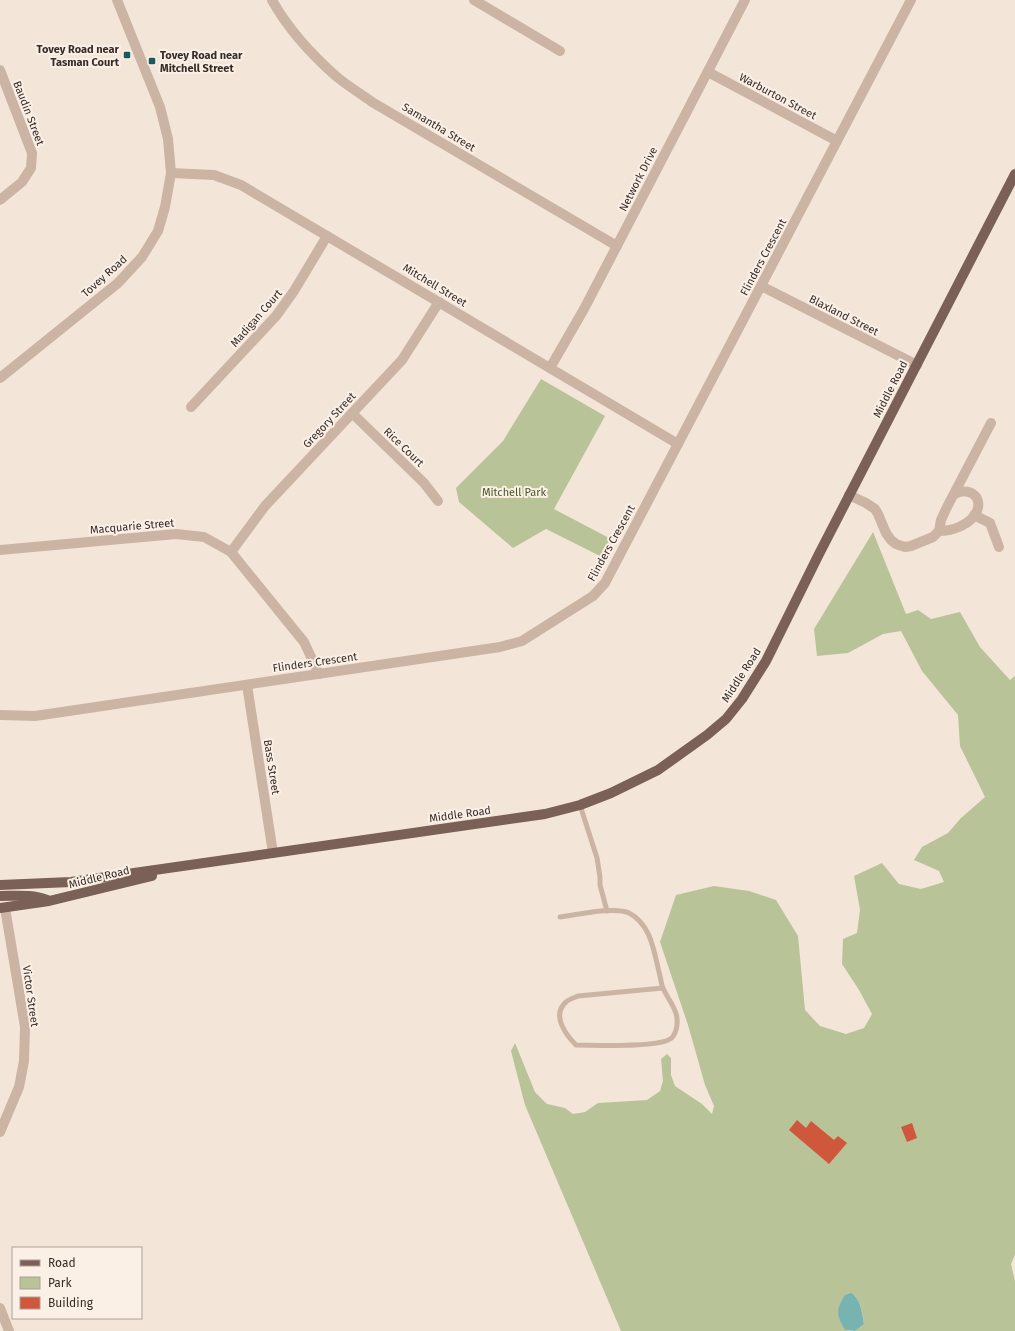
<svg xmlns="http://www.w3.org/2000/svg" width="1015" height="1331" font-family="'Fira Sans',sans-serif">
<style>
.green{fill:#b8c398}
.water{fill:#76b3b1}
.building{fill:#cf573c}
.lines{fill:none;stroke-linecap:round;stroke-linejoin:round}
.service{stroke:#ccb4a4;stroke-width:5}
.minor{stroke:#ccb4a4;stroke-width:10}
.tertiary{stroke:#ccb4a4;stroke-width:10}
.primary{stroke:#7a6056;stroke-width:10}
.poi-dot{fill:#195b5c;stroke:#fbf0e6;stroke-width:1.5}
.labels{text-anchor:middle;stroke-width:4;stroke-linejoin:round;paint-order:stroke}
.poi-label{font-size:11px;font-weight:bold;fill:#372b27;stroke:#fbf0e6;text-anchor:end}
.street-label{font-size:11px;fill:#372b27;stroke:#fbf0e6}
.park-label{font-size:11px;fill:#495728;stroke:#fbf0e6}
</style>
<rect width="100%" height="100%" fill="#f3e6d9"/>
<g class="green">
<polygon points="541,379 605,416 554,509 613,540 604,558 546,529 513,548 459,502 456,488 503,441"/>
<path d="M 873,532 L 906,614 L 918,610 L 931,619 L 960,612 L 980,647 L 1010,680 L 1015,676 L 1015,1255 L 1011,1264 L 1015,1281 L 1015,1331 L 855,1331 L 864,1324 C 862,1312 861,1300 852,1293 L 845,1330 L 850,1331 L 621,1331 L 525,1105 L 511,1051 L 515,1043 L 535,1092 L 547,1104 L 565,1108 L 573,1114 L 585,1112 L 598,1103 L 647,1100 L 660,1091 L 663,1081 L 661,1059 L 667,1054 L 671,1058 L 671,1075 L 675,1086 L 702,1104 L 712,1114 L 714,1106 L 705,1085 L 688,1025 L 660,942 L 676,895 L 714,886 L 749,891 L 776,900 L 798,936 L 805,1010 L 820,1026 L 846,1034 L 864,1028 L 872,1014 L 859,990 L 842,964 L 843,939 L 857,933 L 860,910 L 854,876 L 882,863 L 899,884 L 921,889 L 944,882 L 939,871 L 914,860 L 922,847 L 948,833 L 961,818 L 985,797 L 960,746 L 958,715 L 922,671 L 901,631 L 883,634 L 848,653 L 817,656 L 814,629 Z"/>
</g>
<path class="water" d="M 852,1293 C 861,1300 862,1313 864,1324 L 855,1331 L 845,1330 C 837,1315 835,1311 845,1295 Z"/>
<g class="building">
<polygon points="797,1120 806,1128 811,1121 834,1140 838,1136 847,1143 829,1164 789,1130"/>
<polygon points="912,1123 917,1138 907,1142 901,1127"/>
</g>
<g class="lines">
<g class="service">
<polyline points="580,805 597,858 600,877 600,885 607,911"/>
<path d="M 560,917 C 576,915 615,906 629,913 C 652,925 654,953 660,976 C 661,980 661,984 663,988 C 669,1002 681,1012 676,1030 C 675,1033 673,1038 670,1039 C 656,1048 595,1045 576,1045 C 566,1035 551,1015 566,1002 C 569,999 574,998 578,996 L 663,988"/>
</g>
<g class="minor">
<path d="M 272,0 C 288,29 312,55 337,77 C 348,86 361,94 372,102 L 617,246"/>
<polyline points="474,0 560,51"/>
<polyline points="0,70 32,153 31,168 22,182 0,200"/>
<polyline points="708,72 837,141"/>
<polyline points="171,173 214,175 241,185 678,444"/>
<polyline points="761,286 917,365"/>
<polyline points="550,368 584,309 745,0"/>
<polyline points="191,407 276,316 294,291 327,236"/>
<polyline points="352,413 424,483 438,501"/>
<polyline points="849,495 866,503 875,509 878,514 886,533 891,540 896,544 905,547 911,546 933,537 939,531 941,520 947,507 991,423"/>
<polyline points="974,515 990,523 999,547"/>
<path d="M 939,531 C 952,531 971,525 977,511 C 983,495 967,487 955,494"/>
<polyline points="0,550 176,534 204,537 231,552 304,642 319,674"/>
<polyline points="231,552 265,506 402,360 439,302"/>
<polyline points="247,685 273,853"/>
<polyline points="0,715 35,716 500,647 522,641 593,596 605,583 911,0"/>
<polyline points="0,1132 19,1087 24,1061 25,1027 5,908"/>
<polyline points="0,1308 9,1331"/>
</g>
<polyline class="tertiary" points="0,378 118,283 142,257 158,231 165,207 171,173 168,139 160,107 117,0"/>
<g class="primary">
<polyline points="0,885 71,882 545,814 580,805 611,793 658,770 707,735 726,719 742,699 766,661 819,554 1015,174"/>
<path d="M 0,896 C 16,896 32,894 47,900"/>
<polyline points="0,908 49,901 152,876"/>
</g>
</g>
<g class="poi-dot">
<rect x="123" y="51" width="8" height="8" rx="2"/>
<rect x="148" y="57" width="8" height="8" rx="2"/>
</g>
<g class="labels">
<g class="poi-label">
<text x="119" y="53">Tovey Road near<tspan x="119" dy="13">Tasman Court</tspan></text>
<text x="160" y="59" text-anchor="start">Tovey Road near<tspan x="160" dy="13">Mitchell Street</tspan></text>
</g>
<g class="street-label">
<text transform="translate(778 96) rotate(28)" y="4">Warburton Street</text>
<text transform="translate(29 113) rotate(69)" y="4">Baudin Street</text>
<text transform="translate(439 127) rotate(31)" y="4">Samantha Street</text>
<text transform="translate(638 179) rotate(-63)" y="4">Network Drive</text>
<text transform="translate(763 257) rotate(-62)" y="4">Flinders Crescent</text>
<text transform="translate(104 276) rotate(-42)" y="4">Tovey Road</text>
<text transform="translate(435 285) rotate(31)" y="4">Mitchell Street</text>
<text transform="translate(844 315) rotate(27)" y="4">Blaxland Street</text>
<text transform="translate(256 318) rotate(-49)" y="4">Madigan Court</text>
<text transform="translate(890 389) rotate(-63)" y="4">Middle Road</text>
<text transform="translate(329 420) rotate(-47)" y="4">Gregory Street</text>
<text transform="translate(404 447) rotate(44)" y="4">Rice Court</text>
<text transform="translate(132 526) rotate(-5)" y="4">Macquarie Street</text>
<text transform="translate(611 543) rotate(-61)" y="4">Flinders Crescent</text>
<text transform="translate(315 662) rotate(-8)" y="4">Flinders Crescent</text>
<text transform="translate(741 675) rotate(-57)" y="4">Middle Road</text>
<text transform="translate(272 767) rotate(81)" y="4">Bass Street</text>
<text transform="translate(460 814) rotate(-8)" y="4">Middle Road</text>
<text transform="translate(99 877) rotate(-14)" y="4">Middle Road</text>
<text transform="translate(31 996) rotate(82)" y="4">Victor Street</text>
</g>
<g class="park-label">
<text x="514" y="496">Mitchell Park</text>
</g>
</g>
<rect x="12" y="1247" width="130" height="72" fill="#fbf0e6" stroke="#ada19a"/>
<rect x="20" y="1260" width="20" height="6" fill="#7a6056" stroke="#ada19a"/>
<text x="48" y="1267" font-size="12" fill="#372b27">Road</text>
<rect x="20" y="1277" width="20" height="12" fill="#b8c398" stroke="#ada19a"/>
<text x="48" y="1287" font-size="12" fill="#372b27">Park</text>
<rect x="20" y="1297" width="20" height="12" fill="#cf573c" stroke="#ada19a"/>
<text x="48" y="1307" font-size="12" fill="#372b27">Building</text>
</svg>
